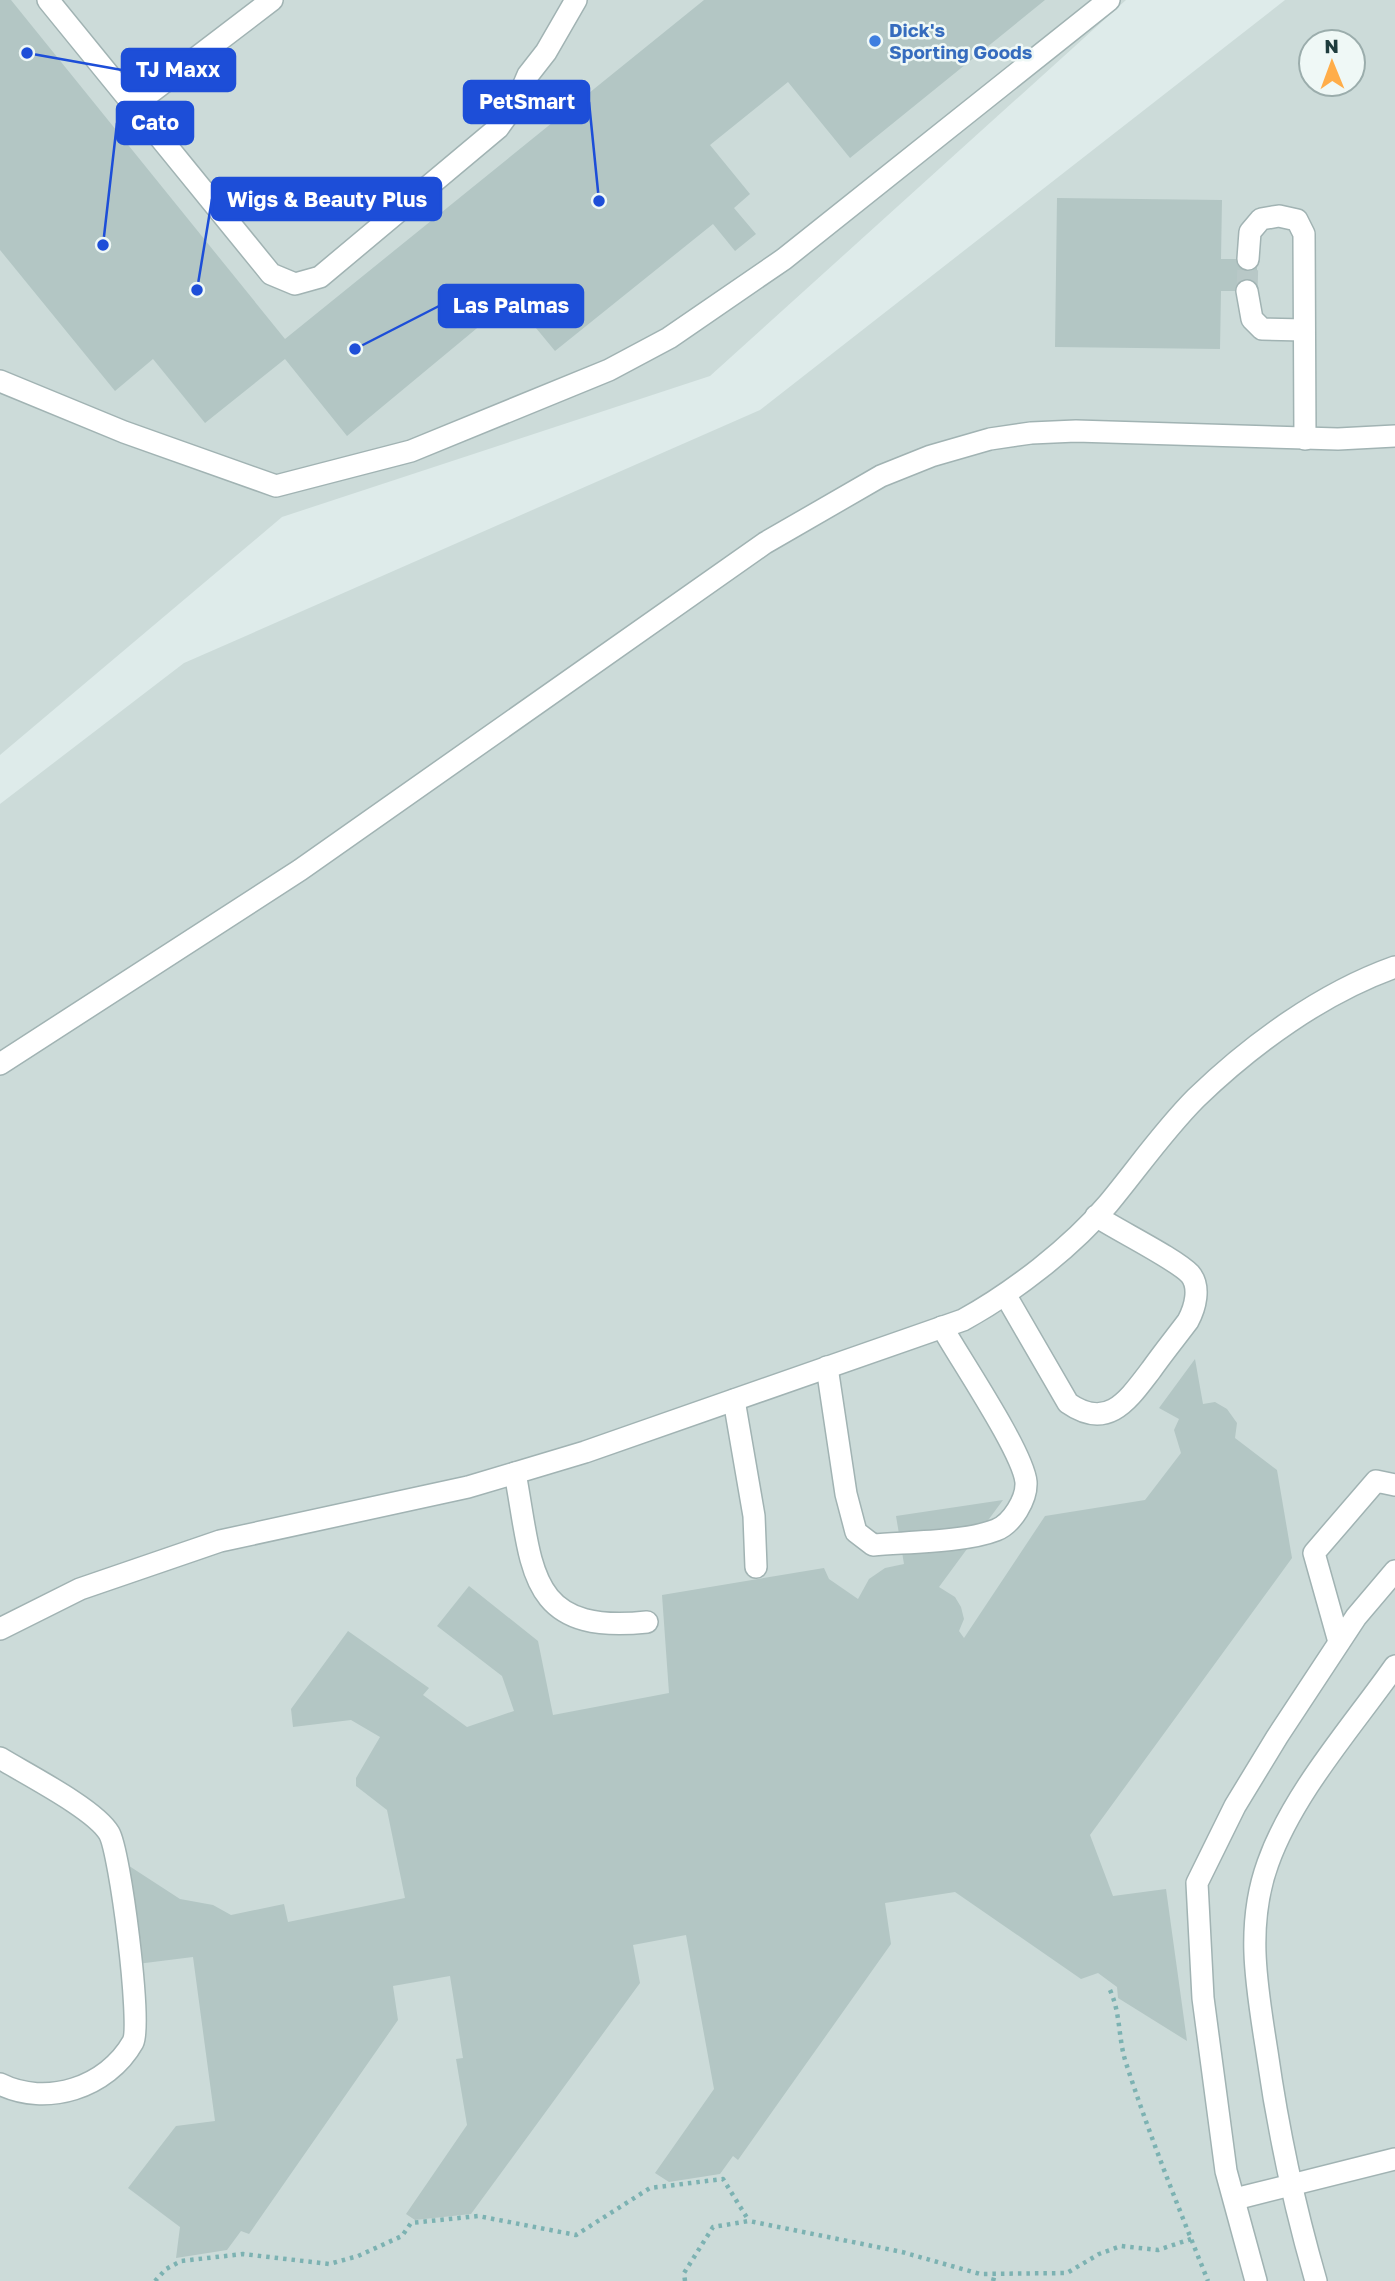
<svg xmlns="http://www.w3.org/2000/svg" width="1395" height="2281" font-family="'Golos Text',sans-serif">
<style>
.built{fill:#ccdbd9;fill-rule:evenodd}
.building{fill:#b3c6c4}
.lines{fill:none;stroke-linecap:round;stroke-linejoin:round}
.minor-tunnel{stroke:#b8c8c7;stroke-width:21;stroke-dasharray:21 10;stroke-linecap:butt}
.minor-casing{stroke:#a1b3b3;stroke-width:24}
.path{stroke:#7cb2b2;stroke-width:4.5;stroke-dasharray:3.5 5;stroke-linecap:butt}
.minor{stroke:#fff;stroke-width:21}
.shop-dot{fill:#3f7fe0;stroke:#eff8f6;stroke-width:2.5}
.labels{text-anchor:middle;stroke-width:5;stroke-linejoin:round;paint-order:stroke}
.shop-label{font-size:19px;font-weight:bold;fill:#366cbe;stroke:#eff8f6;text-anchor:start}
.leader{fill:none;stroke:#1d4ed8;stroke-width:2.5}
.callout-dot{fill:#1d4ed8;stroke:#eff8f6;stroke-width:2.5}
.callout{fill:#1d4ed8;stroke:#1d4ed8;stroke-width:2.5}
.callout-label{font-size:21px;text-anchor:middle;font-weight:bold;fill:#fff}
</style>
<rect width="100%" height="100%" fill="#deebea"/>
<g class="built">
<polygon points="0,0 1126,0 710,376 282,517 0,755"/>
<path d="M 1285,0 L 1395,0 L 1395,2281 L 0,2281 L 0,804 L 184,663 L 760,410 ZM 1311,42 L 1353,42 L 1353,84 L 1311,84 Z"/>
</g>
<g class="building">
<polygon points="0,0 11,0 285,339 704,0 1045,0 850,158 788,82 710,145 750,194 734,208 756,234 735,251 713,224 555,351 512,299 347,436 285,359 205,423 153,359 115,391 0,250"/>
<polygon points="1057,198 1222,200 1221,259 1257,259 1257,291 1221,291 1220,349 1055,347"/>
<polygon points="1195,1359 1203,1404 1215,1402 1227,1409 1237,1423 1235,1438 1277,1470 1292,1558 1090,1835 1113,1896 1166,1889 1187,2041 1118,1998 1117,1987 1098,1973 1081,1979 955,1892 885,1903 891,1944 738,2160 733,2156 720,2174 669,2182 655,2173 714,2089 686,1935 633,1945 640,1983 471,2214 415,2220 406,2214 467,2125 456,2059 463,2058 450,1976 393,1986 398,2020 249,2234 241,2231 227,2250 176,2258 180,2227 128,2188 176,2126 215,2121 193,1957 137,1964 123,1862 180,1899 213,1905 231,1915 284,1904 288,1922 405,1898 387,1810 356,1786 356,1778 380,1737 351,1720 293,1727 291,1709 348,1631 429,1688 423,1695 467,1727 514,1711 502,1676 437,1626 469,1586 538,1641 553,1715 669,1693 662,1595 824,1568 829,1579 858,1599 869,1579 885,1568 904,1564 896,1516 1003,1500 939,1587 955,1597 961,1607 964,1619 959,1631 964,1638 1045,1516 1145,1500 1181,1453 1174,1430 1179,1419 1159,1408"/>
</g>
<g class="lines">
<polyline class="minor-tunnel" points="1247,291 1248,259"/>
<defs>
<g id="minor">
<polyline points="48,0 271,274 295,284 320,277 498,128 516,103 528,75 546,52 576,0"/>
<polyline points="133,106 272,0"/>
<polyline points="1248,259 1250,232 1261,219 1279,216 1297,220 1304,234 1305,439"/>
<polyline points="1247,291 1252,319 1262,329 1304,330"/>
<polyline points="0,381 124,432 276,486 411,451 609,370 669,338 784,259 1109,0"/>
<polyline points="0,1064 300,870 765,543 881,476 931,456 990,439 1031,433 1076,431 1338,439 1395,436"/>
<path d="M 1006,1296 L 1068,1403 C 1108,1431 1128,1400 1151,1370 C 1163,1353 1176,1337 1188,1321 C 1195,1308 1201,1287 1190,1274 C 1176,1259 1117,1230 1096,1216"/>
<path d="M 827,1367 L 846,1494 L 856,1532 L 873,1545 C 907,1542 966,1542 996,1530 C 1012,1524 1027,1499 1026,1482 C 1023,1452 960,1359 942,1327"/>
<polyline points="734,1400 754,1516 756,1567"/>
<path d="M 515,1473 C 533,1568 526,1635 647,1622"/>
<path d="M 0,1629 L 80,1589 L 220,1541 L 468,1487 L 515,1473 L 585,1452 L 963,1320 C 1012,1293 1071,1248 1108,1204 C 1137,1169 1164,1130 1196,1098 C 1252,1044 1322,993 1395,967"/>
<polyline points="1339,1642 1314,1553 1376,1481 1395,1485"/>
<path d="M 0,1758 C 26,1774 95,1809 109,1833 C 120,1851 142,2024 133,2042 C 107,2088 46,2107 0,2084"/>
<polyline points="1235,2199 1395,2159"/>
<polyline points="1256,2281 1226,2171 1203,1998 1197,1883 1235,1806 1277,1737 1356,1617 1395,1571"/>
<path d="M 1316,2281 C 1294,2205 1278,2130 1267,2052 C 1257,1988 1245,1926 1268,1863 C 1293,1793 1352,1727 1395,1666"/>
</g>
</defs>
<use href="#minor" class="minor-casing"/>
<g class="path">
<path d="M 1110,1990 C 1121,2014 1118,2039 1126,2063 C 1150,2137 1179,2209 1208,2281"/>
<polyline points="155,2281 166,2269 181,2261 243,2254 329,2264 358,2256 402,2236 411,2223 478,2216 576,2235 650,2188 723,2179 749,2221"/>
<polyline points="685,2281 684,2273 713,2227 749,2221 902,2252 980,2274 1067,2273 1099,2254 1121,2246 1158,2250 1191,2239"/>
<polyline points="993,2281 995,2274"/>
</g>
<use href="#minor" class="minor"/>
</g>
<circle class="shop-dot" cx="875" cy="41" r="7"/>
<g class="labels">
<g class="shop-label">
<text x="889" y="37">Dick's<tspan x="889" dy="22">Sporting Goods</tspan></text>
</g>
</g>
<path class="leader" d="M27 53L122 70M599 201L589 102M103 245L117 123M197 290L212 199M355 349L439 306"/>
<g class="callout-dot">
<circle cx="27" cy="53" r="7"/>
<circle cx="599" cy="201" r="7"/>
<circle cx="103" cy="245" r="7"/>
<circle cx="197" cy="290" r="7"/>
<circle cx="355" cy="349" r="7"/>
</g>
<g class="callout">
<rect x="122" y="49" width="113" height="42" rx="7"/>
<rect x="464" y="81" width="125" height="42" rx="7"/>
<rect x="117" y="102" width="76" height="42" rx="7"/>
<rect x="212" y="178" width="229" height="42" rx="7"/>
<rect x="439" y="285" width="144" height="42" rx="7"/>
</g>
<g class="callout-label">
<text x="178" y="77">TJ Maxx</text>
<text x="527" y="109">PetSmart</text>
<text x="155" y="130">Cato</text>
<text x="327" y="207">Wigs &amp; Beauty Plus</text>
<text x="511" y="313">Las Palmas</text>
</g>
<g transform="translate(1332 63) rotate(359)"><circle r="33" fill="#eff8f6" stroke="#9badac" stroke-width="2"/>
<path d="M0-5L12 26L0 18L-12 26Z" fill="#ffad49"/>
<text y="-10" font-size="19" font-weight="bold" text-anchor="middle" fill="#1e3c3d">N</text>
</g>
</svg>
